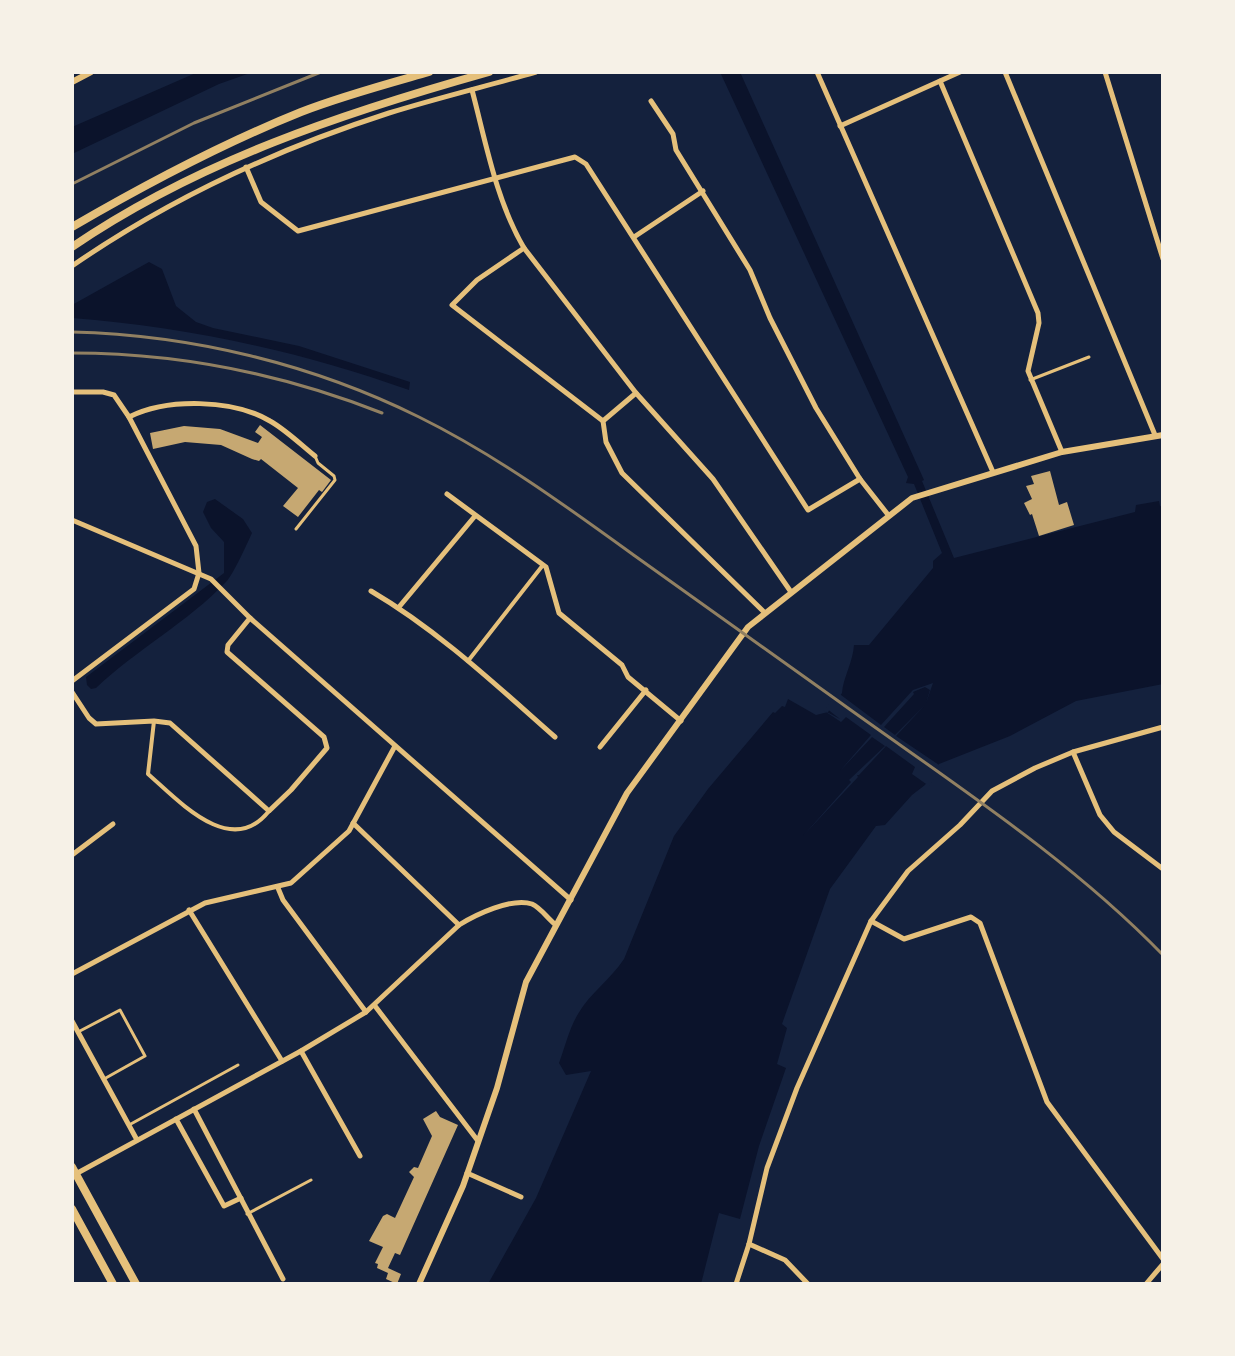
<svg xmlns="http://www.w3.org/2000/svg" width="1235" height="1356" font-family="Cabin,sans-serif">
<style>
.water{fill:#0b132b}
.pier{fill:#14213d}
.building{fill:#c6a872}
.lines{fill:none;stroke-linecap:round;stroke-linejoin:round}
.service{stroke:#e5c07b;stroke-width:3}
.pedestrian{stroke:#e5c07b;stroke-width:4}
.minor{stroke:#e5c07b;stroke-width:5}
.tertiary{stroke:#e5c07b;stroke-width:6}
.primary{stroke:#e5c07b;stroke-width:8}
.rail{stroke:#918062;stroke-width:3}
</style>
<rect width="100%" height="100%" fill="#14213d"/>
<g class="water">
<polygon points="198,72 253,72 219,84 72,154 72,127"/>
<path d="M 720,72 L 740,72 L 924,480 L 922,481 L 954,558 L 1135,512 L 1136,505 L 1159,501 L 1160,506 L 1163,507 L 1163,684 L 1076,701 L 1010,736 L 939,764 L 925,785 L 912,795 L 885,825 L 876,826 L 830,889 L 782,1024 L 787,1028 L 777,1064 L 786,1068 L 759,1146 L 740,1219 L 719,1213 L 701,1284 L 488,1284 L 536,1198 L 591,1071 L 566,1075 L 559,1063 C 565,1047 569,1029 578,1014 C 590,993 611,979 624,959 L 674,836 L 708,789 L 773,712 L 775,713 L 782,706 L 785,707 L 788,699 L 816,715 L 828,712 L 842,693 C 843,678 853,662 854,645 L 869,645 L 933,568 L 933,561 L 942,553 L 914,484 L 906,483 L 908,477 Z"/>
<path d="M 149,262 L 162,269 L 176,306 L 196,322 L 213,328 L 299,346 L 410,382 L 409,390 C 300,351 187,327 72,318 L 72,305 Z"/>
<path d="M 215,499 L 243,519 L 252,533 C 247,544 233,575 226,582 C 188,622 136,650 96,688 L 91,689 L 87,685 L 86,677 L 224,573 L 224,542 L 211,528 L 203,512 L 207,502 Z"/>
</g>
<polygon class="pier" points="933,683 926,703 930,690 925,687 913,692 914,694 884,727 895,735 925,705 896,736 942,767 929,786 912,774 915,767 886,746 859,775 857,775 858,777 803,836 851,782 849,780 885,746 872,737 840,771 871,735 846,717 841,722 823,710 840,719 826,708 837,692 881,725 913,690"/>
<g class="building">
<polygon points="260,425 331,480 322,492 319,490 298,517 283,506 298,488 261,459 259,461 252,459 221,445 185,442 153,449 150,433 184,426 220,429 258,443 262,437 255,432"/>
<polygon points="1050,471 1059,505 1067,502 1074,525 1039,536 1032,514 1030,515 1024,503 1032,499 1026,486 1034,484 1031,476"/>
<polygon points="436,1111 440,1117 458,1125 400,1255 395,1253 388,1268 401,1274 397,1284 386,1279 388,1273 377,1268 378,1264 375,1263 383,1247 369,1241 383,1216 387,1214 395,1218 414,1177 409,1172 414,1167 418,1168 432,1136 423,1119"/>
</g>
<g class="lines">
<g class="service">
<polyline points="1030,380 1089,357"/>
<polyline points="296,529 335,480 334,476 318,463 315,456"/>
<polyline points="78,1032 120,1010 145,1056 104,1079"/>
<polyline points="129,1125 238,1065"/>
<polyline points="247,1214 311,1180"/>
</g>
<g class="pedestrian">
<polyline points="468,661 543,565"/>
<path d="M 154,721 L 148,774 C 179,801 231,859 269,811"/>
</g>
<g class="minor">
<polyline points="817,72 993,472"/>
<polyline points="1005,72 1155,435"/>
<polyline points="1105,72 1163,259"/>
<polyline points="940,81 1038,313 1039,323 1028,371 1062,452"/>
<path d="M 472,90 C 486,143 496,200 524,248 L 636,393 L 713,479 L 791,592"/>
<polyline points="651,101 673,134 676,150 750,270 770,318 816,408 860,479 889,516"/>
<polyline points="840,126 960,72"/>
<polyline points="246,167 261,202 298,231 575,157 586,164 808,510 860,479"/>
<polyline points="634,237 703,191"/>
<polyline points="524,248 477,280 452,305 603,421"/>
<path d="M 72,266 C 169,199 277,149 389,113 C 437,98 487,86 536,72"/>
<path d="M 72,392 L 103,392 L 114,395 L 129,417 C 167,398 233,399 270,421 C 286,430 300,444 315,456"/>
<polyline points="636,393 603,421 606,442 622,473 764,612"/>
<polyline points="447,494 546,567 559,613 622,665 628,677 681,721"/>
<polyline points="72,520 211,579 250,618 571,900"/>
<path d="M 371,591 C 439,631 497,686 555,737"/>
<polyline points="399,607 475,516"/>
<polyline points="72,681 194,589 199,573 196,546 129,417"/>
<polyline points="72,692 89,718 96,724 154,721 170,723 269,811 291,790 327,748 324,737 227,652 228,645 250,618"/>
<polyline points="600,747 646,690"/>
<polyline points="1073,752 1100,815 1114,832 1163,869"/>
<polyline points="353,823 459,925"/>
<polyline points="72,855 113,824"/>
<polyline points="278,888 283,900 366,1012"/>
<polyline points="189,910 282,1061"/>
<polyline points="871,921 904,939 971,917 980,923 1047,1102 1163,1259"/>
<polyline points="72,974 205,903 291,883 349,831 395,746"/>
<polyline points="375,1006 478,1141"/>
<polyline points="72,1021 137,1140"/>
<polyline points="301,1051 360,1156"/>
<polyline points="194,1109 283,1279"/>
<polyline points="176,1119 224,1206 241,1198"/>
<polyline points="467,1173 521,1197"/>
<path d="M 72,1176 L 301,1051 L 366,1012 L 459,925 C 475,915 512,897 532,904 C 541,908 548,919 556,925"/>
<polyline points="749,1244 785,1260 808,1284"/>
<polyline points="736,1284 749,1244 767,1168 797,1088 871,921 908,871 960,825 992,791 1035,768 1073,752 1163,727"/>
<polyline points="1146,1284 1163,1264"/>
</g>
<g class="tertiary">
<polyline points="72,82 91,72"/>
<polyline points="419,1284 463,1186 497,1088 526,982 627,793 748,627 912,498 1062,452 1163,435"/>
</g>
<g class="primary">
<path d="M 72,227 C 146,184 221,144 301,112 C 342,96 387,84 429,72"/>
<path d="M 72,247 C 198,161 343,113 489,72"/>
<polyline points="72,1167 136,1284"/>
<polyline points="72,1209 113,1284"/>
</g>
<g class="rail">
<polyline points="72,184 194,123 321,72"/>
<path d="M 72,332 C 192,335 312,364 419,417 C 496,455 566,506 635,556 C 701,603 768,651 834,698 C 946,779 1066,855 1163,955"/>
<path d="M 72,353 C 179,353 283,374 382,413"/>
</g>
</g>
<rect width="1235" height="1356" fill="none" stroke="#f6f1e7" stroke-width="148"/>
</svg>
